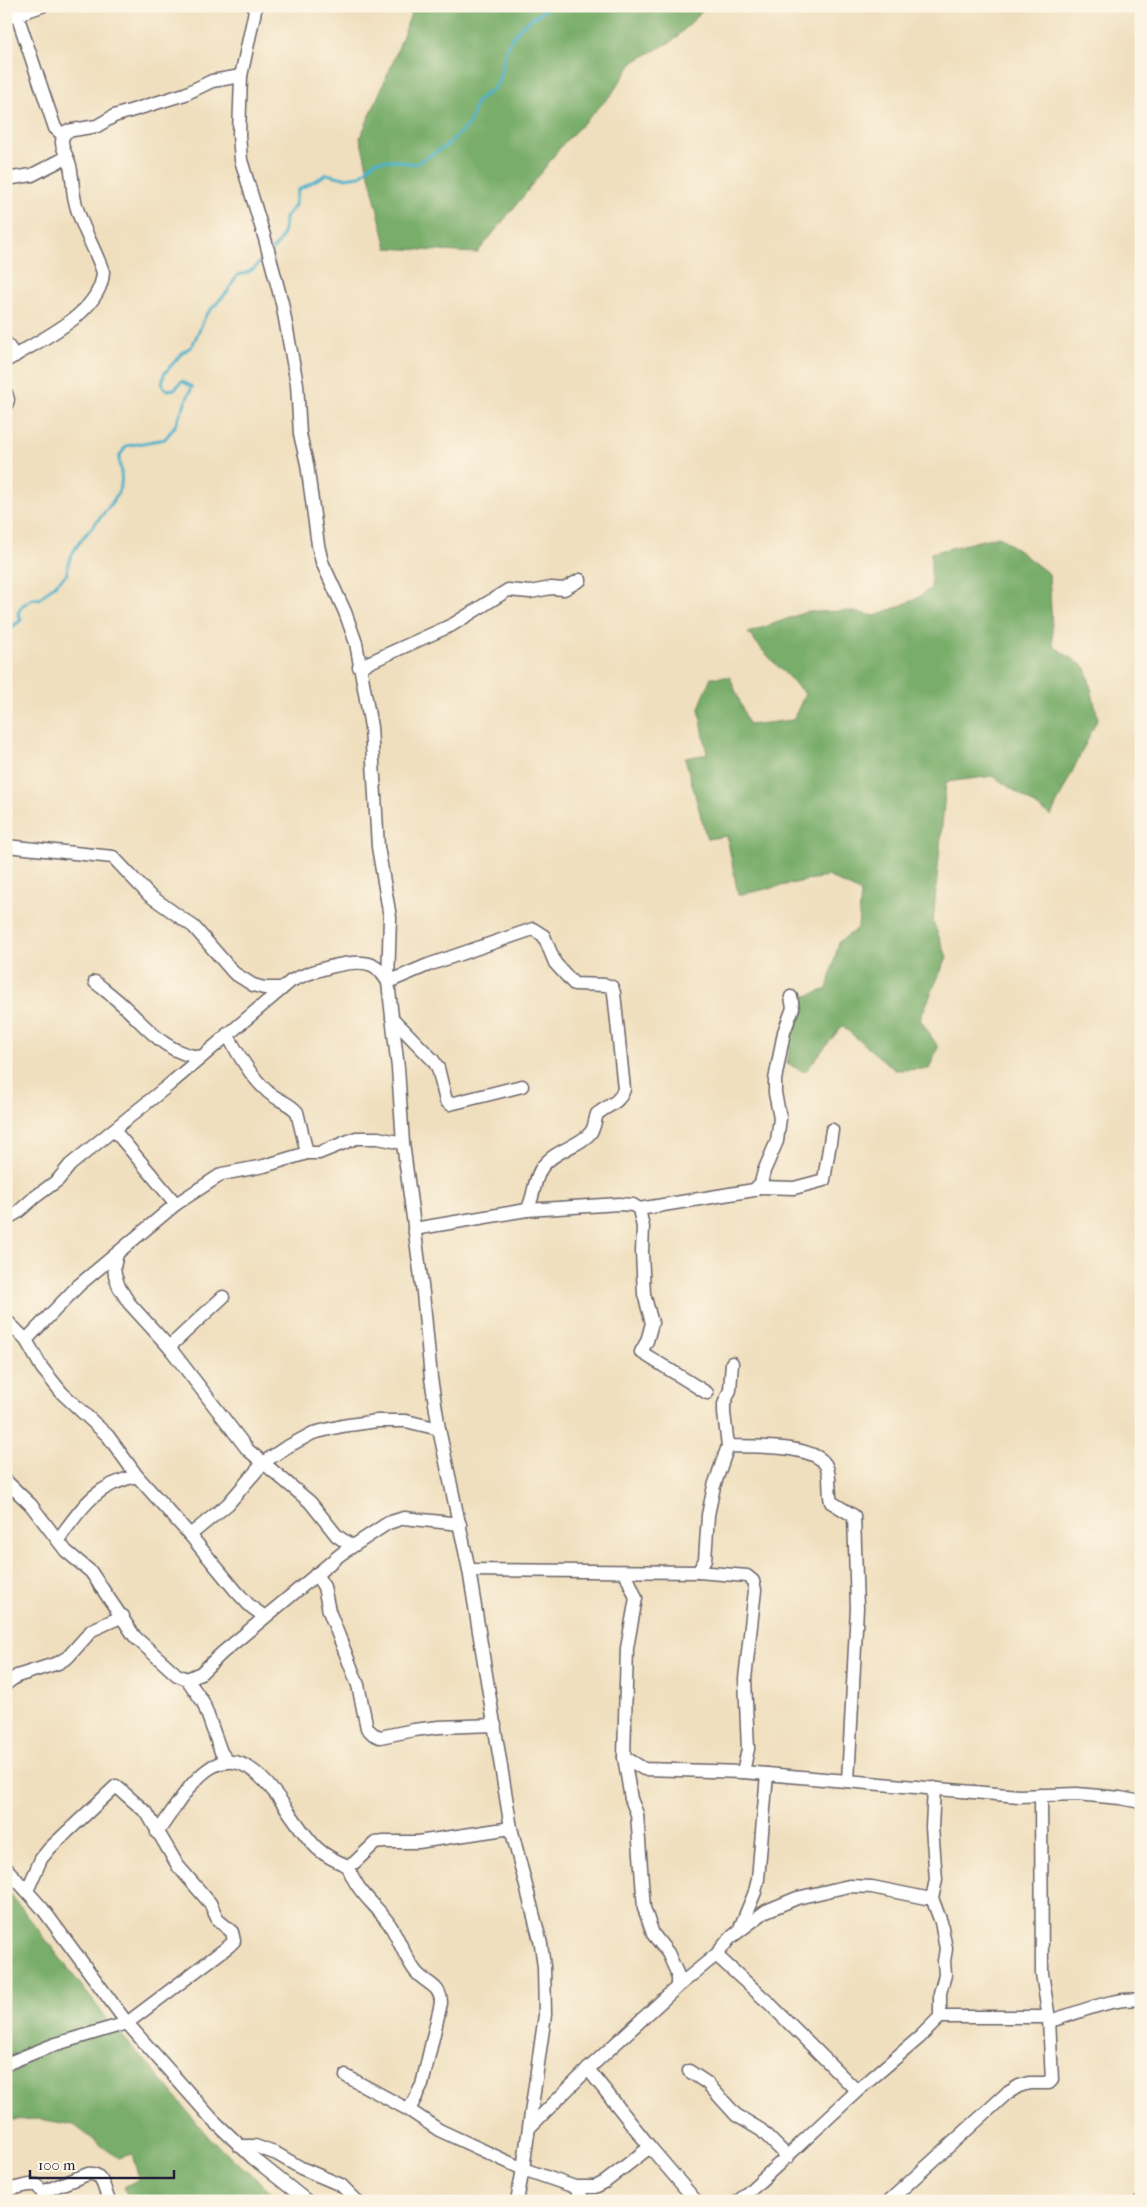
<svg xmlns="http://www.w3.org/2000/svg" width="1147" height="2207" font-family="'IM FELL French Canon',serif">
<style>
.forest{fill:#79ad6a;stroke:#4e6852}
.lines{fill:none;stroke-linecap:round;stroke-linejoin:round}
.stream{stroke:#4cb1cb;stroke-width:3}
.minor-casing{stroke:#6a6469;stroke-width:15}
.minor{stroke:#fff;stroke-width:12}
</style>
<rect width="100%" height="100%" fill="#fcf5e5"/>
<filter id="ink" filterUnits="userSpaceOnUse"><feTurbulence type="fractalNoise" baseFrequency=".02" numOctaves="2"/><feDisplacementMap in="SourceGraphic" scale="10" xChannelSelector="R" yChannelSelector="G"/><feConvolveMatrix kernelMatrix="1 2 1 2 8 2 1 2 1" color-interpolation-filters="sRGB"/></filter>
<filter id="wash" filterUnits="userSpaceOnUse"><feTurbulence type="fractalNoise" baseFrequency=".0096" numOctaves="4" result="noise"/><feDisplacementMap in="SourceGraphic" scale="20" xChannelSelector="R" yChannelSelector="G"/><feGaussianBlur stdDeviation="1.12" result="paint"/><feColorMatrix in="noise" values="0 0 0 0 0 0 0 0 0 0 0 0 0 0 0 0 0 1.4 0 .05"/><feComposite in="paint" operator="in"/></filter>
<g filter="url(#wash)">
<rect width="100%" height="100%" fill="#f0dfbe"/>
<g class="forest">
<polygon points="414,6 707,6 674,40 633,62 611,95 562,145 525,194 477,253 387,248 360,138 393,62"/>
<polygon points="999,536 1049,574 1053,646 1086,668 1098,718 1051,816 993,776 946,782 933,922 947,957 920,1019 938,1047 929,1069 895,1070 842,1026 805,1072 787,1064 798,999 827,989 839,942 858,928 861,893 828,876 738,895 727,836 707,839 685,758 707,754 699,708 711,677 730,677 749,725 793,720 805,694 765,653 748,633 806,612 848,611 875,616 914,600 931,588 931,553"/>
<polygon points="6,1888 107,2019 161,2079 210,2139 282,2201 129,2201 124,2187 139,2179 132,2154 118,2158 74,2125 39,2119 8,2120"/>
</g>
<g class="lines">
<g class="stream">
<path d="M 272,250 C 282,242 285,230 285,218 L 295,205 L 298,190 L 327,174 L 344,178 L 360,176 L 375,161 L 392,160 L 415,164 L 446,146 L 469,124 L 477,101 L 494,88 L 499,80 L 507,46 L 521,26 L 550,6"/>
<path d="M 6,632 L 21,620 L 18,613 L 22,606 L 32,599 L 39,599 L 67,574 C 66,542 113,515 121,484 C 123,477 119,464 119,457 L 126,446 L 165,439 L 175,426 L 192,387 L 182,381 L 175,389 L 167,390 L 162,385 L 164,374 L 182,353 L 192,346 L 206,315 L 228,291 L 237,275 C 253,273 257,266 265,255"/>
</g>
</g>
</g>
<g filter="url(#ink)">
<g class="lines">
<defs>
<g id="minor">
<polyline points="256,6 241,76 239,135 241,160 265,239 282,303 297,384 300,434 307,464 318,545 322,562 345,612 356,643 371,727 378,847 390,917 388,982 398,1068 403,1143 423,1293 431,1378 439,1429 469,1570 511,1828 541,1944 544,1967 545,2015 523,2169 517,2201"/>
<polyline points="17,15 55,128 63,135"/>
<polyline points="6,18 42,6"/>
<polyline points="6,179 32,175 65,158"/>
<polyline points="6,343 15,356"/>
<path d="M 6,361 C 38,340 101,315 103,272 C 95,248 80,225 75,201 C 72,189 73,178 70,166 C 68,155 55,142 67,131 L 97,126 L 114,116 L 185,94 L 212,81 L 241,76"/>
<polyline points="6,393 8,400 6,405"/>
<polyline points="359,667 452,625 508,590 530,592 551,588 564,589 580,580"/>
<polyline points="6,846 113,857 149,895 194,927 234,973 253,985 264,988 281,988"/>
<path d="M 95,982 C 106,991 118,1000 128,1010 C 149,1030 169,1055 201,1057"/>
<polyline points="392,1018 433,1060 438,1068 446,1101 450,1104 522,1086"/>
<path d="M 227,1034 C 238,1054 251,1077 268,1092 C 277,1100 290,1103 297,1112 L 307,1153"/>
<polyline points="114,1130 176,1204"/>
<polyline points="759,1187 794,1188 824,1180 832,1130"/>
<polyline points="639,1209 643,1227 642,1252 644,1294 652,1323 647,1341 641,1352 707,1393"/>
<path d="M 6,1219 L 18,1212 L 35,1197 L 58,1180 L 70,1165 L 170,1084 L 291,981 C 309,972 353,957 372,965 C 380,969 383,975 388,982 L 428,965 L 533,929 L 544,936 L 555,963 L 574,984 L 606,985 L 612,987 L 614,993 L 624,1089 C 620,1103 608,1105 597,1114 C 595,1119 595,1127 591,1132 C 582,1145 555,1150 543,1166 C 533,1179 535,1196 527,1210"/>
<polyline points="414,1229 527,1210 619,1204 633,1205 639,1209 754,1190 761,1183 764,1171 777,1141 780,1118 775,1093 775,1080 784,1032 793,1008 791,997"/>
<polyline points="117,1254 114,1267 115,1275 119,1287 129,1303 169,1347 248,1450 310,1502 337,1536 352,1546"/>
<polyline points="6,1320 26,1340 42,1368 62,1393 108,1436 137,1476 190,1535 236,1591 250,1606 265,1617"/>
<polyline points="26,1340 79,1285 176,1204 222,1174 264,1166 307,1153 319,1153 356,1138 378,1138 403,1143"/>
<polyline points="169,1347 223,1297"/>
<path d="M 728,1446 C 749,1447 819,1443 827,1468 C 831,1478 828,1491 831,1502 L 854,1516 L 857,1608 L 848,1781"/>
<polyline points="6,1481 31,1505 66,1551 91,1572 135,1637 177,1675 187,1679 201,1673 222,1653 341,1554 388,1523 404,1518 460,1524"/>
<polyline points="190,1535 228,1504 264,1462 285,1448 313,1433 342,1426 377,1421 406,1421 439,1429"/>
<path d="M 58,1540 C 82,1507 95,1485 137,1476"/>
<polyline points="469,1570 698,1572 747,1576 753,1581 755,1590 745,1679 748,1749 743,1772"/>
<polyline points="625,1572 636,1598 627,1648 624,1757 631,1799 637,1814 644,1908 653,1934 668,1953 677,1973 677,1987"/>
<polyline points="698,1572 705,1560 708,1515 714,1486 728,1446 724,1413 724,1404 730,1390 732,1363"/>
<polyline points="316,1574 324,1587 329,1611 358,1685 367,1728 373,1734 380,1737 414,1730 439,1727 495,1725"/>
<polyline points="187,1679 203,1702 221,1752 228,1762"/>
<polyline points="6,1684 17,1676 58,1663 68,1657 92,1630 123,1616"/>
<polyline points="624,1757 644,1769 743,1772 1019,1796 1077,1794 1120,1798 1141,1802"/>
<path d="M 157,1833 C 171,1814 188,1784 207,1770 C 255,1734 290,1825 318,1849 C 327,1857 338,1862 348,1866 L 354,1863 L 375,1843 L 384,1842 L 418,1842 L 511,1828"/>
<path d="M 348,1866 C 357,1893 374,1902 390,1925 C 399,1939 405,1958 416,1972 C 426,1984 441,1985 441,2003 L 422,2085 L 409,2110"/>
<polyline points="6,1868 42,1908 127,2023 212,2119 253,2158 307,2201"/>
<polyline points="740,1928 755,1892 758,1879 767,1774"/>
<polyline points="716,1955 770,2004 857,2091"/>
<polyline points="940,2017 1049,2017"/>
<path d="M 1049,2019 L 1053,2020 C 1078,2013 1116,1996 1141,2000"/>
<polyline points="6,2064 53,2045 127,2023 229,1946 234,1941 232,1932 218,1920 210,1903 178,1866 147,1813 116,1786 50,1848 41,1859 27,1891"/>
<polyline points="588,2069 650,2147 696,2201"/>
<polyline points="689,2071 707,2083 736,2115 761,2130 788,2157"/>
<polyline points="346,2076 409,2110 439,2130 523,2169 575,2187 595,2187 605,2182 650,2147"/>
<polyline points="530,2127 588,2069 677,1987 716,1955 730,1938 766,1911 797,1898 849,1886 872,1887 926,1898 932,1898 936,1880 932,1827 934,1788"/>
<polyline points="239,2146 255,2146 277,2154 301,2168 341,2185 357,2201"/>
<polyline points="575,2187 584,2201"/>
<polyline points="6,2190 29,2185 37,2185 42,2192 45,2201"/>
<path d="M 42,2192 L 88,2174 C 103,2172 104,2189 109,2201"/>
<polyline points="739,2201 857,2091 920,2037 940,2017 940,1993 945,1975 944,1961 946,1949 941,1922 932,1898"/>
<polyline points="889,2201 1006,2094 1019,2086 1029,2083 1049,2083 1052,2080 1049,2019 1042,1973 1041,1795"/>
<polyline points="1140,2201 1141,2201"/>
</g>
</defs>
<use href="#minor" class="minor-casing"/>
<use href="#minor" class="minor"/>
</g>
</g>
<rect width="1147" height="2207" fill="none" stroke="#fcf5e5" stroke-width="25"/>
<path d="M30 2170v8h144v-8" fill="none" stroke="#22223b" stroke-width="2.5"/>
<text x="38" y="2170" font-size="15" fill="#22223b" stroke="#fcf5e5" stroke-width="4" paint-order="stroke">100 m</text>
</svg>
